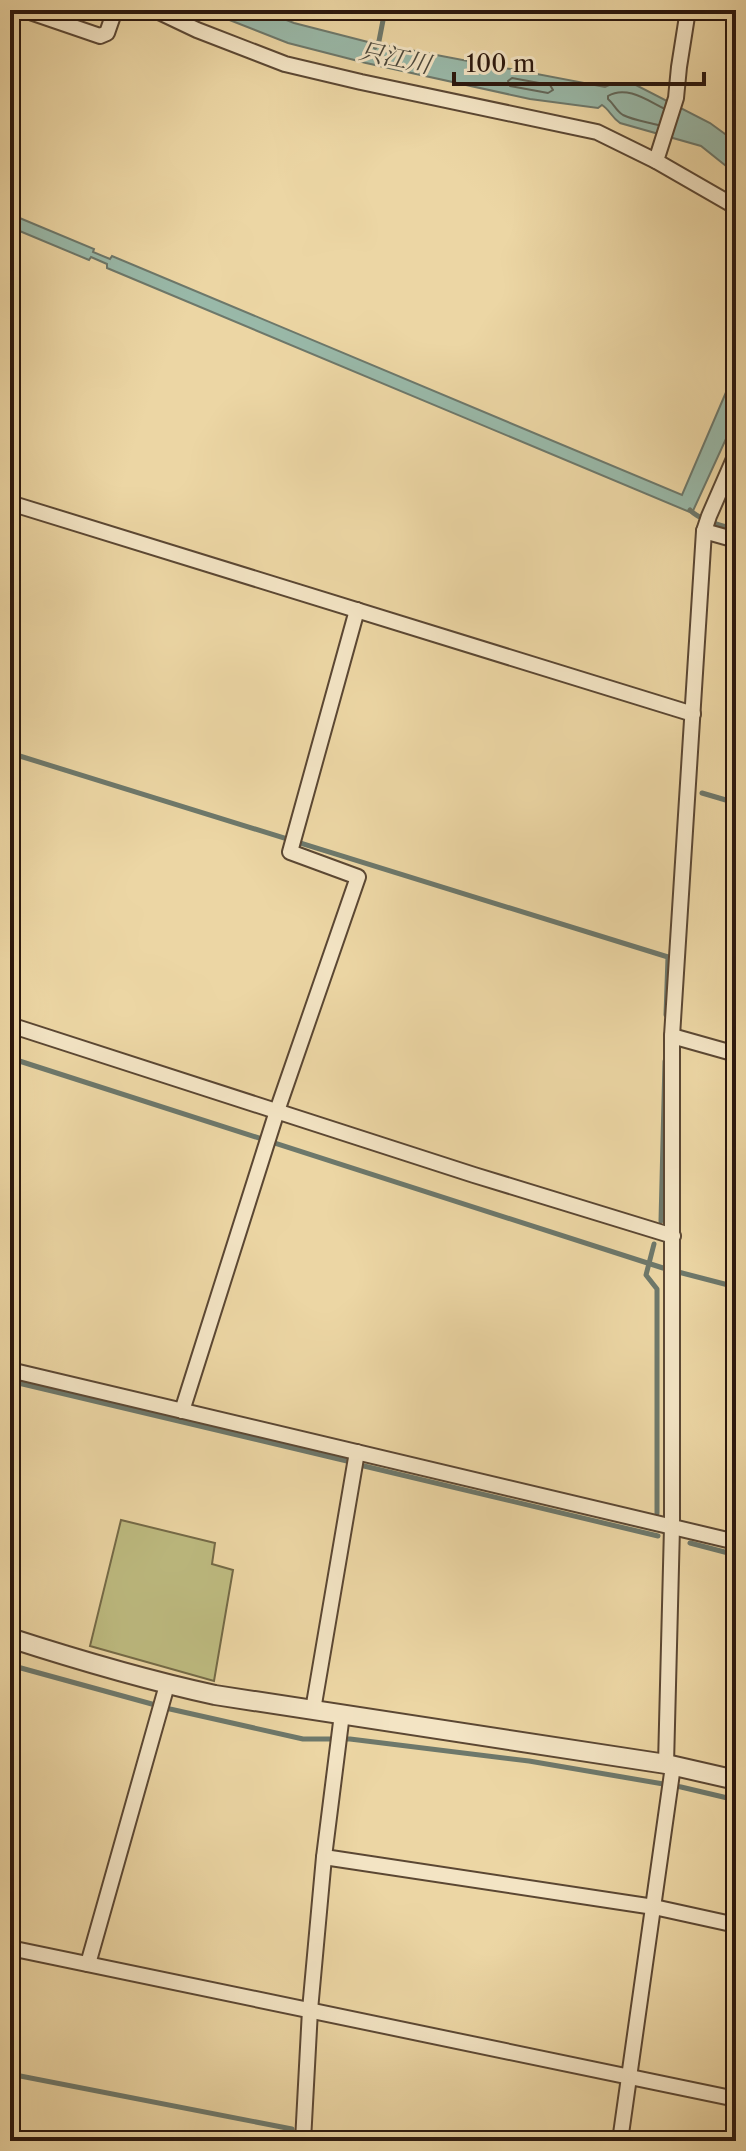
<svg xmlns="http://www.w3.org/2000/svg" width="746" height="2151" font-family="'Libre Caslon Text','Noto Serif JP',serif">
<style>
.green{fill:#bebc81;stroke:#746a47;stroke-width:2}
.water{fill:#99b9a9;stroke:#6d786b;stroke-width:2}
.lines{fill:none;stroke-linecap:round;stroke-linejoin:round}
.shore{stroke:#62685b;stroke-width:2}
.stream{stroke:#6d786b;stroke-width:5}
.minor-casing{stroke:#5b4733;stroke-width:18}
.tertiary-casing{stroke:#5b4733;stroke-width:22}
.minor{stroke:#f3e4c4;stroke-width:14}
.tertiary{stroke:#f3e4c4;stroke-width:18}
.labels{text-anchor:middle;stroke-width:6;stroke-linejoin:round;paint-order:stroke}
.water-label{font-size:24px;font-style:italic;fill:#4c483c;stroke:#f3e4c4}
</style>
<rect width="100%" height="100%" fill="#ecd6a4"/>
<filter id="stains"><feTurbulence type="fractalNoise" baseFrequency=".0025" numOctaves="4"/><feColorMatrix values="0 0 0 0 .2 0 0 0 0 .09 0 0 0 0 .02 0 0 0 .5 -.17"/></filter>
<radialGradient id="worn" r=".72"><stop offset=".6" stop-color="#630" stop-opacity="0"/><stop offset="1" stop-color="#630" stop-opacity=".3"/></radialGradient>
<polygon class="green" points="121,1520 215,1543 212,1564 233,1570 214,1681 90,1646"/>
<g class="water">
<path d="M 204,10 L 261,10 L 294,23 L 368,42 L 605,87 L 609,85 L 634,84 L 710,123 L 736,142 L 736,174 L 701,146 L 620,123 C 611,117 610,110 602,105 L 598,108 L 530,99 L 366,63 L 288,43 Z"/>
<polygon points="10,214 94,249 93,252 110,259 112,256 682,495 736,369 736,417 692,513 107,268 107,264 91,257 89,260 10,227"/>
</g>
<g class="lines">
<g class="shore">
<polygon points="512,78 550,85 553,90 548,93 510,86 508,81"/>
<path d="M 658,125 C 647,122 633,120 623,115 C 616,111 614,104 608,99 L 608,96 C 626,85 647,100 663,108"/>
</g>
<g class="stream">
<polyline points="375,47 379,41 385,10"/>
<path d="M 690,510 C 701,521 721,525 736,530"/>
<polyline points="10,753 668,957 666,1015"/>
<polyline points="702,793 736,803"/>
<polyline points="10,1058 663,1268 736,1287"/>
<polyline points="661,1221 665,1061"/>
<polyline points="654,1244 646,1275 657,1289 657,1513"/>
<polyline points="10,1381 347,1461"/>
<polyline points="364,1466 658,1536"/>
<polyline points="690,1543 736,1555"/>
<polyline points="10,1665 170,1709 303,1739 350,1739 529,1761 681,1787 736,1800"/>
<polyline points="10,2074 292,2129 291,2141"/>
</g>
<defs>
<g id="minor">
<polyline points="24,10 100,36 107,33 115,10"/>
<polyline points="155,10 197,30 285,64 361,82 597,132 656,161"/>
<polyline points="688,10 679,67 676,98 656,161 736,207"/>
<polyline points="10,503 693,714"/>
<polyline points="704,531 736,540"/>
<polyline points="10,1025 474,1175 673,1236"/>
<polyline points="672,1036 736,1054"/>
<polyline points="10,1370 736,1542"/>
<polyline points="182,1411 277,1111 358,877 290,852 357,610"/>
<polyline points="313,1710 357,1452"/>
<polyline points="666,1764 672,1527 672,1036 704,531 709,516 736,454"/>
<polyline points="324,1857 654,1907 736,1925"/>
<polyline points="10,1948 736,2099"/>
<polyline points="88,1964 167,1685"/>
<polyline points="303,2141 310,2010 324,1857 342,1714"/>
<polyline points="620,2141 673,1766"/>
</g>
<path id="tertiary" d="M 10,1638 C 78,1660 146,1680 215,1695 L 666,1764 L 736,1780"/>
</defs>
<use href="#minor" class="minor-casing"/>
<use href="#tertiary" class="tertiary-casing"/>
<use href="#minor" class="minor"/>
<use href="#tertiary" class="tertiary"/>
</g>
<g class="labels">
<g class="water-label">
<text transform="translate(395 58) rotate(12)" y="8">只江川</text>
</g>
</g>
<rect width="746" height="2151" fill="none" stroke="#ecd6a4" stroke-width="40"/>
<rect x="12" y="12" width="722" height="2127" fill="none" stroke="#2b170d" stroke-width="4"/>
<rect x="20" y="20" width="706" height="2111" fill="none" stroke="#2b170d" stroke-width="2"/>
<path d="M454 72v12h250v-12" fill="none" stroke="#2b170d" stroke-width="4"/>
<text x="466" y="72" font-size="24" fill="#2b170d" stroke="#f3e4c4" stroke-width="6" paint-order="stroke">100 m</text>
<rect width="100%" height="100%" filter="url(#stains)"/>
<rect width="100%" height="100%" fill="url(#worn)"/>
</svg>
